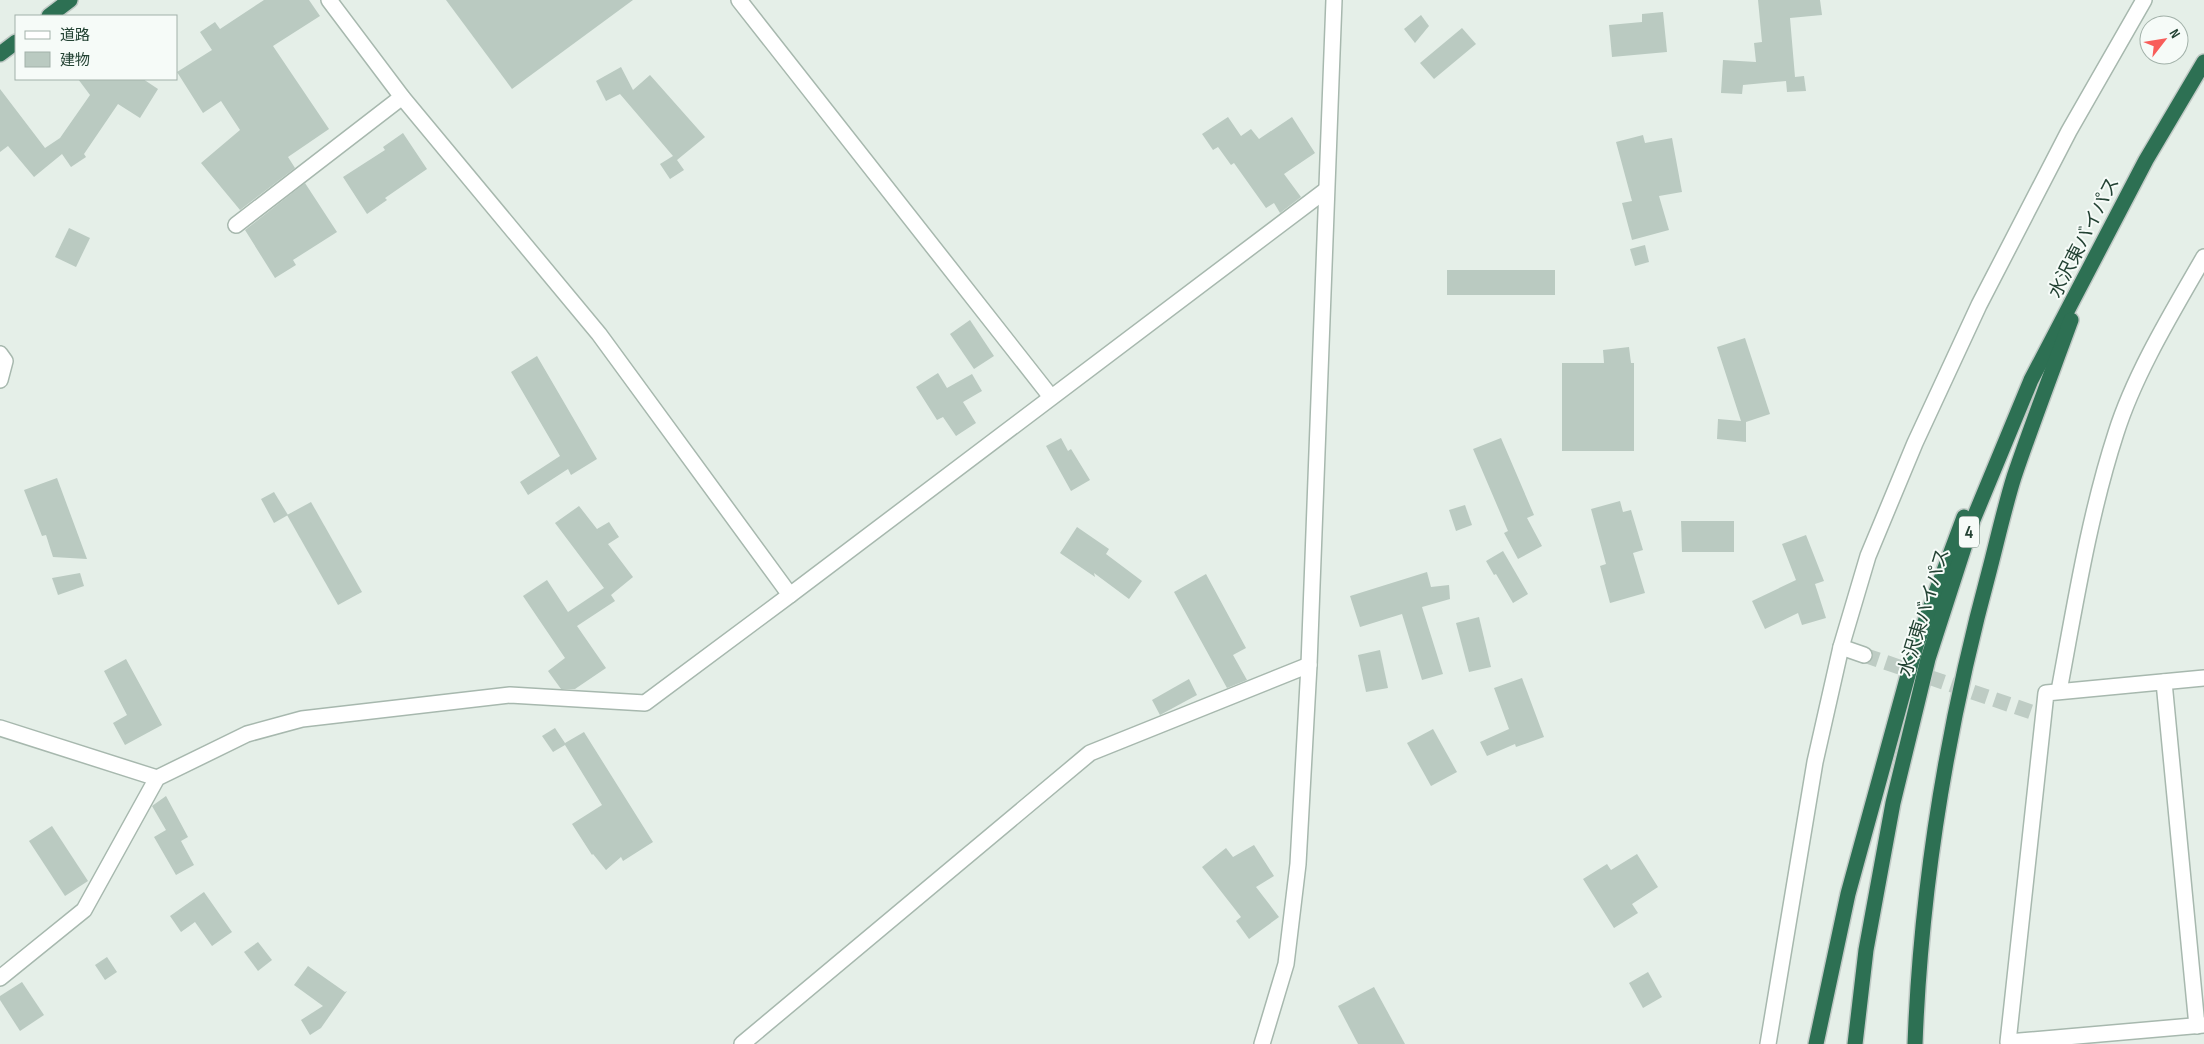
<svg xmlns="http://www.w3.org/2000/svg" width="2204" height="1044" font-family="'Sofia Sans Condensed','Noto Sans JP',sans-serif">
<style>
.building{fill:#bacac1}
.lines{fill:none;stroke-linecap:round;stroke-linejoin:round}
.minor-tunnel{stroke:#beccc4;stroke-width:15;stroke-dasharray:15 8;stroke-linecap:butt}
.minor-casing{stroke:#a7b8ae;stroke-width:18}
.highway-casing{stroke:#c1cac6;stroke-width:18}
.minor{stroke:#fff;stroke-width:15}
.highway{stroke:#2d7053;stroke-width:15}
.labels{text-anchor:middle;stroke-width:4;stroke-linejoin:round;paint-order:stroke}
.shield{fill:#f6fbf8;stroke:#627a6e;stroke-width:1}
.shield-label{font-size:18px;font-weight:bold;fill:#234233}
.street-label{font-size:19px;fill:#234233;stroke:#f6fbf8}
</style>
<rect width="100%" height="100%" fill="#e5efe8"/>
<g class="building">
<polygon points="264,0 309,0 320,16 273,46 329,129 288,157 295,168 240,210 201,163 240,130 221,101 203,113 177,72 212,50 200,32 215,22 220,29"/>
<polygon points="446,0 633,0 512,89"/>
<polygon points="1758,0 1820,0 1822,15 1790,18 1795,77 1804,76 1806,91 1787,92 1786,81 1743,85 1742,94 1721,93 1723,60 1756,62 1754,43 1762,42"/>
<polygon points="1663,12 1667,52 1612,57 1609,25 1642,22 1642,14"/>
<polygon points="1421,15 1429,26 1415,43 1404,29"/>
<polygon points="1462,28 1476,44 1434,79 1420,63"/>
<polygon points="621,67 633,90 650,75 705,137 677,160 684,170 670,179 660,164 673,156 620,94 606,101 596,81"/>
<polygon points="78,79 143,79 158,89 140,118 118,104 84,154 86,157 71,167 62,154 34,177 8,146 0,152 0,89 45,148 60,138 90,95"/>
<polygon points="1228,117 1241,136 1251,129 1259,139 1292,117 1315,153 1284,174 1301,197 1280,213 1274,203 1266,208 1234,163 1231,165 1218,147 1213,150 1202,134"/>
<polygon points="403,133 427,169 385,198 387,200 367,214 343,177 385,150 383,147"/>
<polygon points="1643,135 1645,143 1672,138 1682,192 1659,196 1669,230 1632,240 1622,203 1632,201 1616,142"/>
<polygon points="305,183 337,232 293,260 296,265 275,278 245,230"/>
<polygon points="69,228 90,238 76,267 55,257"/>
<polygon points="1645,245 1649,262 1635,266 1630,249"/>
<rect x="1447" y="270" width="108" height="25"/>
<polygon points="970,320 994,356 974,369 950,334"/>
<polygon points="1745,338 1770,414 1746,422 1746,442 1717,439 1718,419 1741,421 1717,347"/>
<polygon points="1629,347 1631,363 1634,363 1634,451 1562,451 1562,363 1604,363 1603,350"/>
<polygon points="537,356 597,459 571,475 568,469 528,495 520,482 560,456 511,372"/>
<polygon points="938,373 947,388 972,374 982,391 963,402 976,423 956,436 943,417 937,420 916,387"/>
<polygon points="1061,438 1068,451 1071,449 1090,480 1071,491 1046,446"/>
<polygon points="1501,438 1534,515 1527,518 1542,546 1518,559 1504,533 1508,531 1473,449"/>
<polygon points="57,478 87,559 53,557 46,535 42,536 24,490"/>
<polygon points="274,492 288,515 274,523 261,499"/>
<polygon points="1620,501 1623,512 1631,510 1643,550 1633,553 1645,593 1610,603 1600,566 1606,564 1591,509"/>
<polygon points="311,502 362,592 338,605 287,515"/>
<polygon points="1465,505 1472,525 1456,531 1449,510"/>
<polygon points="579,506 597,529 609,522 619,537 608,544 633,577 611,595 615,601 577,626 606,668 575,689 561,689 548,671 565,658 523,596 547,580 568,612 604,588 555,523"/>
<polygon points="1681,521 1734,521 1734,552 1682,552"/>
<polygon points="1077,527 1109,549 1106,554 1142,581 1129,599 1094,573 1095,577 1060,553"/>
<polygon points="1806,535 1824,581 1815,584 1826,618 1802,625 1798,613 1765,629 1752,601 1796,580 1782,544"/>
<polygon points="1503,551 1528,594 1513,603 1496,574 1494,575 1486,561"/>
<polygon points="1427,572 1431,587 1449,585 1450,599 1422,607 1443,674 1422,680 1402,614 1360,627 1350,596"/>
<polygon points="80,573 84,586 58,595 52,578"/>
<polygon points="1206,574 1246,648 1233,655 1247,680 1227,688 1174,592"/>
<polygon points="1479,617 1491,667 1469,672 1456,623"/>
<polygon points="1380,650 1388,688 1366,692 1358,655"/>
<polygon points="126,659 162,725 125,745 113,723 127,715 104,671"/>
<polygon points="1522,678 1544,737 1516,747 1515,744 1487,756 1480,742 1509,729 1494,688"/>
<polygon points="1189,679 1197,695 1160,715 1152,700"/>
<polygon points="555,728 565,743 584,732 653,842 623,861 621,857 606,870 593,854 592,855 572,824 602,805 565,745 553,752 542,736"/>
<polygon points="1433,729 1457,772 1431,786 1407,743"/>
<polygon points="166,796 188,837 181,841 194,865 176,875 154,837 166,830 152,806"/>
<polygon points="52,826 88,881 65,896 29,841"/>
<polygon points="1254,845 1274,876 1256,887 1279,917 1249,939 1236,921 1241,917 1202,867 1226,848 1233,857"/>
<polygon points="1637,854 1658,887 1632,904 1638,913 1614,928 1583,879 1607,864 1611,870"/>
<polygon points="204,892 232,932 212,946 195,922 181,932 170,916"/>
<polygon points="258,942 272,960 258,971 244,952"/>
<polygon points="107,957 117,972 105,980 95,965"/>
<polygon points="308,966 345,992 347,991 321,1028 310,1035 301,1020 323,1006 294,985"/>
<polygon points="1648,972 1662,997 1643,1008 1629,983"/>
<polygon points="22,982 44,1015 20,1031 0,1000 0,996"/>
<polygon points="1374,987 1405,1044 1358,1044 1338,1006"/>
</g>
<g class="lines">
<polyline class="minor-tunnel" points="1864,655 2043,716"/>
<defs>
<g id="minor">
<polyline points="329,0 402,97 599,334 790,595"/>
<polyline points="739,0 1051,397"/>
<polyline points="236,225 402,97"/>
<polyline points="0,354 5,361 0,380"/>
<polyline points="1841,647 1864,655"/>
<polyline points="2204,678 2046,693 2008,1042 2204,1025"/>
<polyline points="2164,682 2197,1026"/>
<path d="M 2059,691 C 2075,605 2089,516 2116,433 C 2135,373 2173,311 2204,257"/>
<polyline points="0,728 157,778"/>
<polyline points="0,978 84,910 157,778 247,734 302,719 510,695 645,703 790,595 1326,190"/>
<polyline points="742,1044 1090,753 1309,665"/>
<polyline points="1262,1044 1286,964 1298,864 1309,665 1334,0"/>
<polyline points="1768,1044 1815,762 1841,647 1868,556 1915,443 1979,305 2069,131 2144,0"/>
</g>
<g id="highway">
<polyline points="49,16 70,0"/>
<polyline points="0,54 16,42"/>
<polyline points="1816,1044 1848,894 1916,646 1964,517"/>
<polyline points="1855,1044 1866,950 1893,803 1928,659 1973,520 2031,380 2146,160 2204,62"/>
<path d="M 1915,1044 C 1921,883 1948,723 1990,568 C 1998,537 2005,506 2014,477 C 2032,424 2052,372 2071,320"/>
</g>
</defs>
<use href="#minor" class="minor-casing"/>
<use href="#highway" class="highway-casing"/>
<use href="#minor" class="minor"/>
<use href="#highway" class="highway"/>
</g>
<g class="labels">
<rect class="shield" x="1959" y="516.5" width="20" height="31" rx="4"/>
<g class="shield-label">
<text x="1969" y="538">4</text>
</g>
<g class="street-label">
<text transform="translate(2083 237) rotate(-63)" y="7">水沢東バイパス</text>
<text transform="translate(1923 612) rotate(-73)" y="7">水沢東バイパス</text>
</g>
</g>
<rect x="15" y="15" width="162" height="65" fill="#f6fbf8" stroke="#a2b1a9"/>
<rect x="25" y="31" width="25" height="8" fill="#ffffff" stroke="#a2b1a9"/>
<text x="60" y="40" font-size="15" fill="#234233">道路</text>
<rect x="25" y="52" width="25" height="15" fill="#bacac1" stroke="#a2b1a9"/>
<text x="60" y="65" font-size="15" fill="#234233">建物</text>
<g transform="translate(2164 40) rotate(59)"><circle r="24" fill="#f6fbf8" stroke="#a2b1a9"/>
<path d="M0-4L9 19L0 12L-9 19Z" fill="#f85d5a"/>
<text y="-8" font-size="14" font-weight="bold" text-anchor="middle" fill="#234233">N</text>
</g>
</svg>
